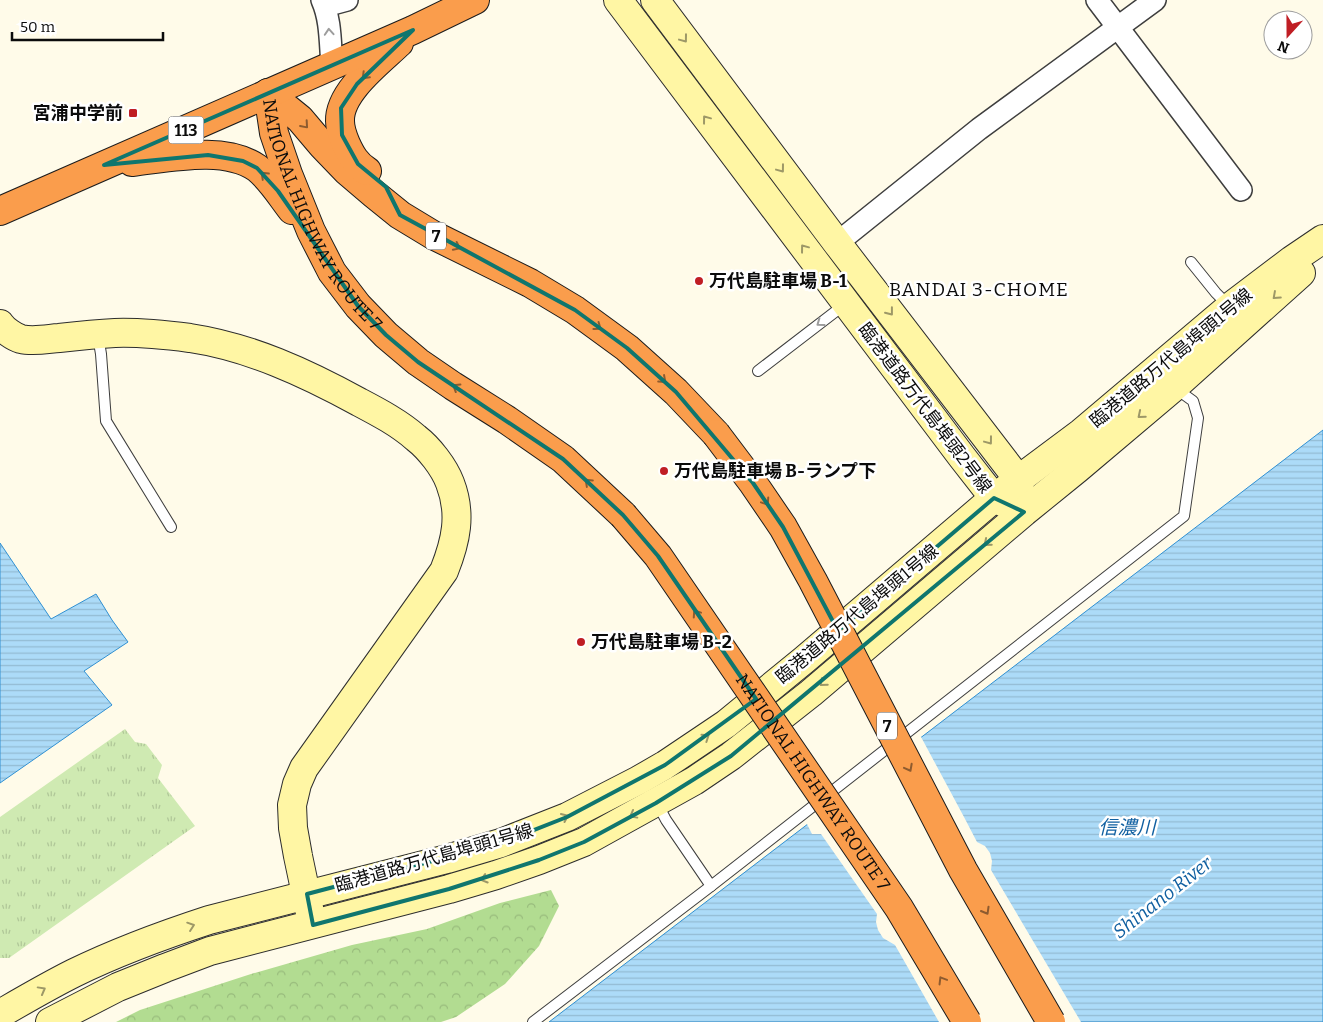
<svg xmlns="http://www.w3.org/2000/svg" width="1323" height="1022" font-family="Bitter,'Noto Sans JP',serif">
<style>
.grass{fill:url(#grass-tufts)}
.forest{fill:url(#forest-crowns)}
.water{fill:url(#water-rules);stroke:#3090d2}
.pier{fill:#fffbe9}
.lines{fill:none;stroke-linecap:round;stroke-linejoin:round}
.lane-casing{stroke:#3e3e3e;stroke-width:12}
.street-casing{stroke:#3e3e3e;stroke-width:24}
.secondary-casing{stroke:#2d2d2d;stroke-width:30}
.highway-casing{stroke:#1c1c1c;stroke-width:30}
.lane{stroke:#fff;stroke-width:10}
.street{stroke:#fff;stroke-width:21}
.secondary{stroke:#fff6a4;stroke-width:28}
.highway{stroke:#fa9d4c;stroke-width:28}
.highway-bridge-casing{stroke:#1c1c1c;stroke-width:30;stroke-linecap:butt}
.highway-bridge{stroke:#fa9d4c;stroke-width:28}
.oneway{stroke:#9d9d9d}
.oneway2{stroke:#9d9867}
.oneway3{stroke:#8e5b2f}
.marked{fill:none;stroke:#0f766e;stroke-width:4;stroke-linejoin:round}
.poi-dot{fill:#c01e24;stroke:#fff;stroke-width:2}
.labels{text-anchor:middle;stroke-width:5;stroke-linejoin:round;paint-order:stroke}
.shield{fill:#fff;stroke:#545454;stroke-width:1}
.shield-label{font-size:16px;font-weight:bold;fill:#0b0b0b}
.poi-label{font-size:18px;font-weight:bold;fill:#0b0b0b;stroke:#fff;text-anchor:start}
.street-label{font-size:18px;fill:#0b0b0b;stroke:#fff}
.neighbourhood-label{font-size:19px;letter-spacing:1px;fill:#0b0b0b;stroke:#fff}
.water-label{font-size:19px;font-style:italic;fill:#1160a1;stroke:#fff}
</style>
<defs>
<pattern id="grass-tufts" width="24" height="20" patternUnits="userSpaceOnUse" patternTransform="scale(1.25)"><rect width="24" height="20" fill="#cfeab2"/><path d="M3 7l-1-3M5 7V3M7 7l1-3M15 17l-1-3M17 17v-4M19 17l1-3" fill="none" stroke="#b0c798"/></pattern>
<pattern id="forest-crowns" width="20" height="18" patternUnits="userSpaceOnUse" patternTransform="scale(1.25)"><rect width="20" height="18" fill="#b2dc91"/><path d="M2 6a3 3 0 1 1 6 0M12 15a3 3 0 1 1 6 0" fill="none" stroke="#98bb7c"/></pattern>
<pattern id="water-rules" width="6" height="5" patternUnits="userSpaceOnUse" patternTransform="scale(1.25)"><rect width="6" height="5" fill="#acdbf8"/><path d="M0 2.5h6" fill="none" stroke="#93bbd3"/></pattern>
</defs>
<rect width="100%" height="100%" fill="#fffbe9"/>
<polygon class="grass" points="125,729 135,742 146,744 162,765 158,778 195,826 9,958 0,958 0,817"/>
<polygon class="forest" points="551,890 559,906 539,946 505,984 456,1017 441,1022 116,1022 140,1010 251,974 352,945 427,929 500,903"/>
<g class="water">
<polygon points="1323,430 1323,1022 549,1022"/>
<polygon points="0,543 51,619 96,594 112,620 128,642 84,671 112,705 0,783"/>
</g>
<polygon class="pier" points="920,735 964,817 977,842 985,846 990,853 992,861 991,870 1081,1022 939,1022 895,945 883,938 878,930 876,922 877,914 821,834 812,834 806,822"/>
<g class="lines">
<defs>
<g id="lane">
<polyline points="1191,262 1216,293 1230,307"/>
<polyline points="98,336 101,354 106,421 171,527"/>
<polyline points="758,371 844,305"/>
<polyline points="657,803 666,820 711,886"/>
<polyline points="533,1022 711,886 1184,516 1198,418 1193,401 1175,388"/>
</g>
<g id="street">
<path d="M 322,0 C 331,20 330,43 332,65"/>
<polyline points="324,0 336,3 347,0"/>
<polyline points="1097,0 1241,190"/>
<polyline points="837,243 979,129 1155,0"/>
</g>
<g id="secondary">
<polyline points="618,0 962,457 994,498 1011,506"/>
<polyline points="655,0 837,243 1018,479 1021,498"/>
<path d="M 0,324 C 4,330 14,337 21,339 C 33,342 47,339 59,338 C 77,336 96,334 115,333 C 140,332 166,335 190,338 C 250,347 306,373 359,402 C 378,412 399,423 416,438 C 429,448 444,467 450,483 C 462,514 456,541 444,571 L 304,768 L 297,784 L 292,805 L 293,828 L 298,856 L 310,913"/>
<path d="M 0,1014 C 24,1000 48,986 74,973 C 117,952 163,935 209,920 L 447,859 L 501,843 L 567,817 L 639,780 L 665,765 L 726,724 L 804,660 L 994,498 L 1081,433 L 1230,307 L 1292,260 L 1323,239"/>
<polyline points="50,1022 118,987 165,968 210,951 449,889 496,875 539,860 584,842 694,781 731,756 811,693 1024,512 1077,469 1174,387 1301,273"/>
</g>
<g id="highway">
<path id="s1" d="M 268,93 L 274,133 L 288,174 L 311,231 L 332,272 L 358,306 L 386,335 L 418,362 L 453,386 L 507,420 L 563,459 L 623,515"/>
<polyline points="268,93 300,119 322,145 347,171 374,194 400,215 433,235 530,283 575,310 627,348 676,392 716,434"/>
<path d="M 132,162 C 169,158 224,145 257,168 C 271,179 281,196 292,210"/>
<path d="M 367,171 C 356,164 351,155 346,144 C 343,137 340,129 340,121 C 339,92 379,62 399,43"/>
<polyline points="0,211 413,30 475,0"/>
</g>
</defs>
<use href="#lane" class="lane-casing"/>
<use href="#street" class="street-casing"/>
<use href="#secondary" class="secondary-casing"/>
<use href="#highway" class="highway-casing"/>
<use href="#lane" class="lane"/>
<use href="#street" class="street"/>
<use href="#secondary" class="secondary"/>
<use href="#highway" class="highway"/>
<defs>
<g id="highway-bridge">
<polyline points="716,434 753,483 783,527 813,581 963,870 1051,1022"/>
<path id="s2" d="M 623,515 L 658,556 L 899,908 L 967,1022"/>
</g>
</defs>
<use href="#highway-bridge" class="highway-bridge-casing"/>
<use href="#highway-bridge" class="highway-bridge"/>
</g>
<defs><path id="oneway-chevron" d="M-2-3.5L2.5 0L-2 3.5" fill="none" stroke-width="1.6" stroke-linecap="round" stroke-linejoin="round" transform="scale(1.25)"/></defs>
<g class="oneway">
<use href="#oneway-chevron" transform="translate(329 32) rotate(-94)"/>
<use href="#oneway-chevron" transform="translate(820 323) rotate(144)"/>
</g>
<g class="oneway2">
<use href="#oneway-chevron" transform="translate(684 39) rotate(53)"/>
<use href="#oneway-chevron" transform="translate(706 119) rotate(-127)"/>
<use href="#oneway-chevron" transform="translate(781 169) rotate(53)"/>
<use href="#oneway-chevron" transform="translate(804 248) rotate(-127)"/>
<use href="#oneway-chevron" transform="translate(1276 296) rotate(138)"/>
<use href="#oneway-chevron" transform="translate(890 312) rotate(52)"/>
<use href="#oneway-chevron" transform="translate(1141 415) rotate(140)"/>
<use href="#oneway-chevron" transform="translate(989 441) rotate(53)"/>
<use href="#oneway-chevron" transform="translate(987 543) rotate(140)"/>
<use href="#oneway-chevron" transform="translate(823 683) rotate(140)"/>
<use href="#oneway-chevron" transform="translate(706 737) rotate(-34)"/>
<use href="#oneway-chevron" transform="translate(633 815) rotate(151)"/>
<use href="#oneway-chevron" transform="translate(565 817) rotate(-24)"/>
<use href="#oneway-chevron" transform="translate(484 879) rotate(163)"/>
<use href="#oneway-chevron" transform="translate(191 926) rotate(-19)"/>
<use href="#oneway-chevron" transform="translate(42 990) rotate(-29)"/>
</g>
<g class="oneway3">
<use href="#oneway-chevron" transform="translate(365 76) rotate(135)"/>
<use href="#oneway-chevron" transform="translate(305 125) rotate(49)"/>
<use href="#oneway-chevron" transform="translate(264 175) rotate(-136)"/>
<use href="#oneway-chevron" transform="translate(457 247) rotate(26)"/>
<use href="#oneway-chevron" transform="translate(598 327) rotate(36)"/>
<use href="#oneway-chevron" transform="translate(663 380) rotate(42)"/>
<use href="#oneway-chevron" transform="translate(456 387) rotate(-148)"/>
<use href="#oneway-chevron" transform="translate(588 482) rotate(-137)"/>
<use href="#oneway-chevron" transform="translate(766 502) rotate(56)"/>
<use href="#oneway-chevron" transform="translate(696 613) rotate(-124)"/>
<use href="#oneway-chevron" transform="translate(909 768) rotate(62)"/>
<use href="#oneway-chevron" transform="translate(986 911) rotate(60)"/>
<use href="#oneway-chevron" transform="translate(942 980) rotate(-121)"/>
</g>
<path class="marked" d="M 413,30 L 357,84 L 341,108 L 342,135 L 358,164 L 386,187 L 400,215 L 575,310 L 627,348 L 676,392 L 753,483 L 783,527 L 838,631 L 994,498 L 1024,512 L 731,756 L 656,803 L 584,842 L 539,860 L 449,889 L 313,925 L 307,894 L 501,843 L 567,817 L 665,765 L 756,699 L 658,556 L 623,515 L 563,459 L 418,362 L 386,335 L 358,306 L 278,191 L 257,168 L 243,161 L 208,155 L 104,165 Z"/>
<g class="poi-dot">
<rect x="128" y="108" width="10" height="10" rx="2.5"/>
<circle cx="699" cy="281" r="5"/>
<circle cx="664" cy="471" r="5"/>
<circle cx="581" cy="642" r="5"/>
</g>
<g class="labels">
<g class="shield">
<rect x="168.5" y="116.5" width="35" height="27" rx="4"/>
<rect x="426" y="222.5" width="20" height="27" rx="4"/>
<rect x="877" y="712.5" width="20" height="27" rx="4"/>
</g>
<g class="shield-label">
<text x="186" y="136">113</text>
<text x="436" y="242">7</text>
<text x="887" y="732">7</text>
</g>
<g class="poi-label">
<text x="123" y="119" text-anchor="end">宮浦中学前</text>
<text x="709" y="287">万代島駐車場 B-1</text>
<text x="674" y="477">万代島駐車場 B-ランプ下</text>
<text x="591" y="648">万代島駐車場 B-2</text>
</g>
<g class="street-label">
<text dy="6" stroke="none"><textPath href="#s1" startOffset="135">NATIONAL HIGHWAY ROUTE 7</textPath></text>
<text transform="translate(1171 358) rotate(-40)" y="6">臨港道路万代島埠頭1号線</text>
<text transform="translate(925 408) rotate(53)" y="6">臨港道路万代島埠頭2号線</text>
<text transform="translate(857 614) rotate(-40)" y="6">臨港道路万代島埠頭1号線</text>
<text dy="6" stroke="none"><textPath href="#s2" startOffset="328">NATIONAL HIGHWAY ROUTE 7</textPath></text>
<text transform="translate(434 858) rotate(-16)" y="6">臨港道路万代島埠頭1号線</text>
</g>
<g class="neighbourhood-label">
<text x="979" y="296">BANDAI 3-CHOME</text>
</g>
<g class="water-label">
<text x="1127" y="834">信濃川</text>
<text transform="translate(1162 897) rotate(-38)" y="7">Shinano River</text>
</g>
</g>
<g transform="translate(1288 35) rotate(201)"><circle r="24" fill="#ffffff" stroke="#9d9d9d"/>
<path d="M0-4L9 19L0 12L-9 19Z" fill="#c01e24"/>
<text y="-8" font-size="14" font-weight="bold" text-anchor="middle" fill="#0b0b0b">N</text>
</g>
<path d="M12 32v8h151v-8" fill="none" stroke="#0b0b0b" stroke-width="2.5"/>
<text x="20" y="32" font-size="15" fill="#0b0b0b" stroke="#ffffff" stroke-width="4" paint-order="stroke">50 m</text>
</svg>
